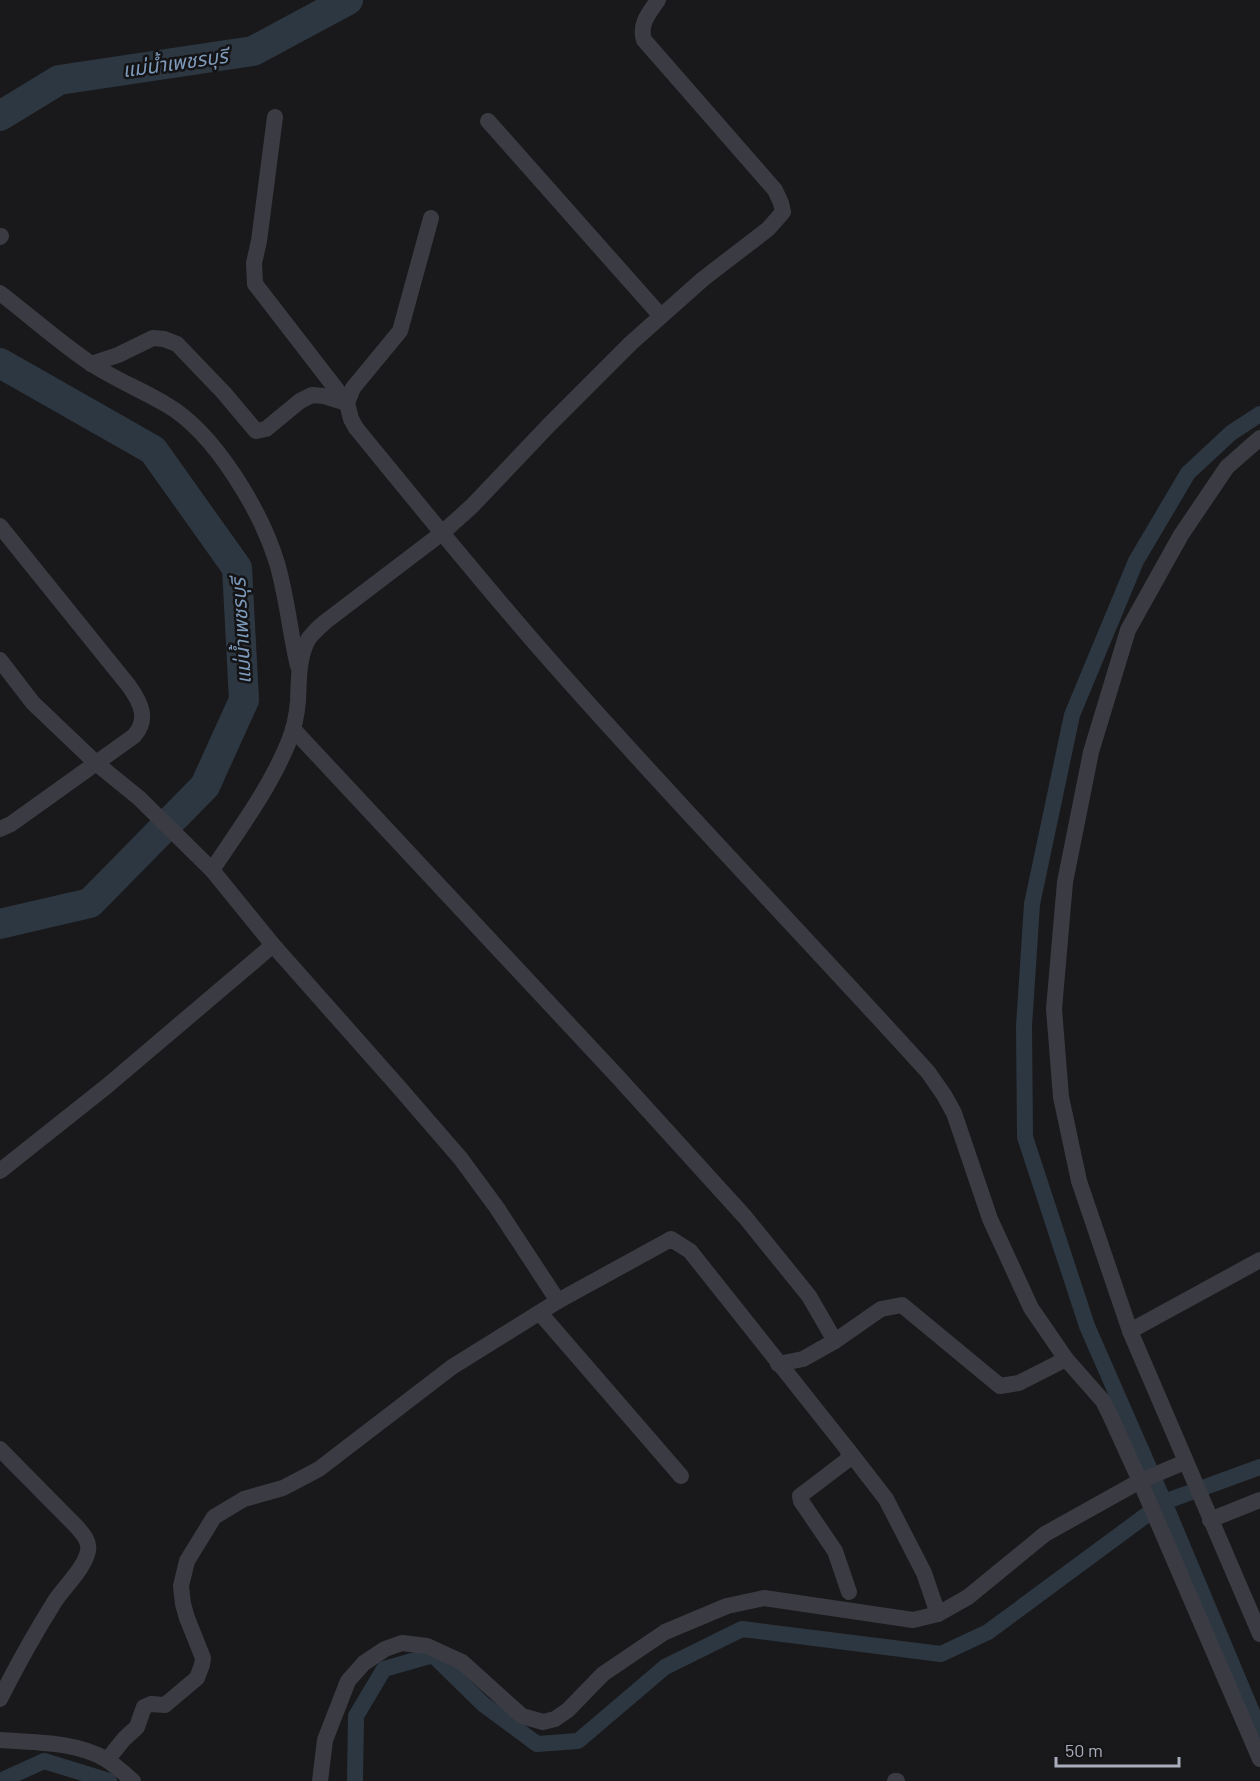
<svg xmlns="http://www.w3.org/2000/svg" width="1260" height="1781" font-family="Barlow,'Noto Sans Thai',sans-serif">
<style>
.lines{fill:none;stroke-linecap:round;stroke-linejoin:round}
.canal{stroke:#2d3741;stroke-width:16}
.river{stroke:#2d3741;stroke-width:30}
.minor{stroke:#3b3c43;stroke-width:16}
.labels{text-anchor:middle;stroke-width:5;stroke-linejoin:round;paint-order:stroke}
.water-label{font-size:20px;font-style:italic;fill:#7e9aba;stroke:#141416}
</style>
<rect width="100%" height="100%" fill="#19191b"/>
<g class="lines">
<g class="canal">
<polyline points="1260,414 1231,433 1188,473 1136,561 1072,715 1032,904 1024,1026 1025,1137 1087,1326 1164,1502 1260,1731"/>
<polyline points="0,1781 44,1761 109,1781"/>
<polyline points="355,1781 356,1716 384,1669 433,1655 483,1704 537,1744 578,1741 665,1667 742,1629 941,1654 988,1632 1164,1502 1260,1467"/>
</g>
<g class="river">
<polyline points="0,116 59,80 253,51 348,0"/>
<polyline points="0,363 153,450 237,568 244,700 205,786 90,903 0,924"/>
</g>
<g class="minor">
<polyline points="275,117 259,241 254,263 255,284 347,403"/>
<polyline points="488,121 660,315"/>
<path d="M 431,218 L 400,331 L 353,388 L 347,403 L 351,419 L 356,428 C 419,505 482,583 548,658 C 671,798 802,933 928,1072 L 944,1095 L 954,1113 L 990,1219 L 1031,1308 L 1066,1359 L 1103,1401 L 1110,1415 L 1140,1481 L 1260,1759"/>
<polyline points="0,237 1,236"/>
<path d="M 0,293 C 30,316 59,342 90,363 C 114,379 142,390 167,405 C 215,433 261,511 277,563 C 287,597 290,633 298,666"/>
<polyline points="91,364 118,355 153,338 164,339 177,344 224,393 256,431 266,429 300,401 312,395 324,396 347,403"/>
<polyline points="1260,438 1227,467 1181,535 1128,630 1091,752 1065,882 1054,1009 1061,1097 1079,1181 1130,1331 1260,1634"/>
<path d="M 0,526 L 129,686 C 141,703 149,719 134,736 L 11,824 L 0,829"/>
<polyline points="0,660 33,703 96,763 139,798 212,870 273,945 397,1085 461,1159 497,1208 558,1301"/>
<polyline points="293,729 617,1076 745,1217 809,1296 835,1341"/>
<path d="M 212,870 C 240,828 270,788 289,741 C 294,728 297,714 298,701 C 299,680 298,656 309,638 C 314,632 319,627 325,622 L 442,533 L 472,506 L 549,425 L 631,343 L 703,279 L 768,229 L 783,212 L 781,203 L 775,190 L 644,40 C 639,24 649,13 658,0"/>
<polyline points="0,1171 107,1086 273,945"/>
<polyline points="540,1313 681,1476"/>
<polyline points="1130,1331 1260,1260"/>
<polyline points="778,1364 803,1359 835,1341 881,1309 902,1305 1000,1386 1019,1383 1066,1359"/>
<path d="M 0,1449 L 76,1526 C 82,1533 90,1541 88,1551 C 84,1569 65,1586 55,1601 C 35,1633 17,1665 0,1699"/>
<polyline points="848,1450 886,1499 924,1573 938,1614"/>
<polyline points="1210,1520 1260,1500"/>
<path d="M 0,1740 C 34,1742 78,1742 107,1760 C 116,1766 125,1774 133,1781"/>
<polyline points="107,1760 124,1739 137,1727 144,1707 151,1704 165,1705 197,1678 202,1665 203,1658 187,1618 183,1604 181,1586 187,1561 214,1517 244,1499 283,1488 319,1469 452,1367 558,1301 671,1239 690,1251 848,1450 849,1456 846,1461 800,1496 801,1501 835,1551 849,1592"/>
<polyline points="320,1781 325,1740 348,1681 364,1663 385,1649 402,1643 427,1646 462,1662 522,1716 543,1722 555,1719 568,1710 603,1674 665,1632 727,1606 764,1598 913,1620 938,1614 968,1597 1045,1534 1140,1481 1185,1462"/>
<polyline points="895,1781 897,1781"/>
</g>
</g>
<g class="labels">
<g class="water-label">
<text transform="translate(175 63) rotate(-8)" y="7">แม่น้ำเพชรบุรี</text>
<text transform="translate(241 631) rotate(-93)" y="7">แม่น้ำเพชรบุรี</text>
</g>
</g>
<path d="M1056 1757v9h123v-9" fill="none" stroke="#aaaebc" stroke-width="3"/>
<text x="1065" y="1757" font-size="18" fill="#aaaebc" stroke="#141416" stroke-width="4.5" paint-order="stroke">50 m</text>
</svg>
